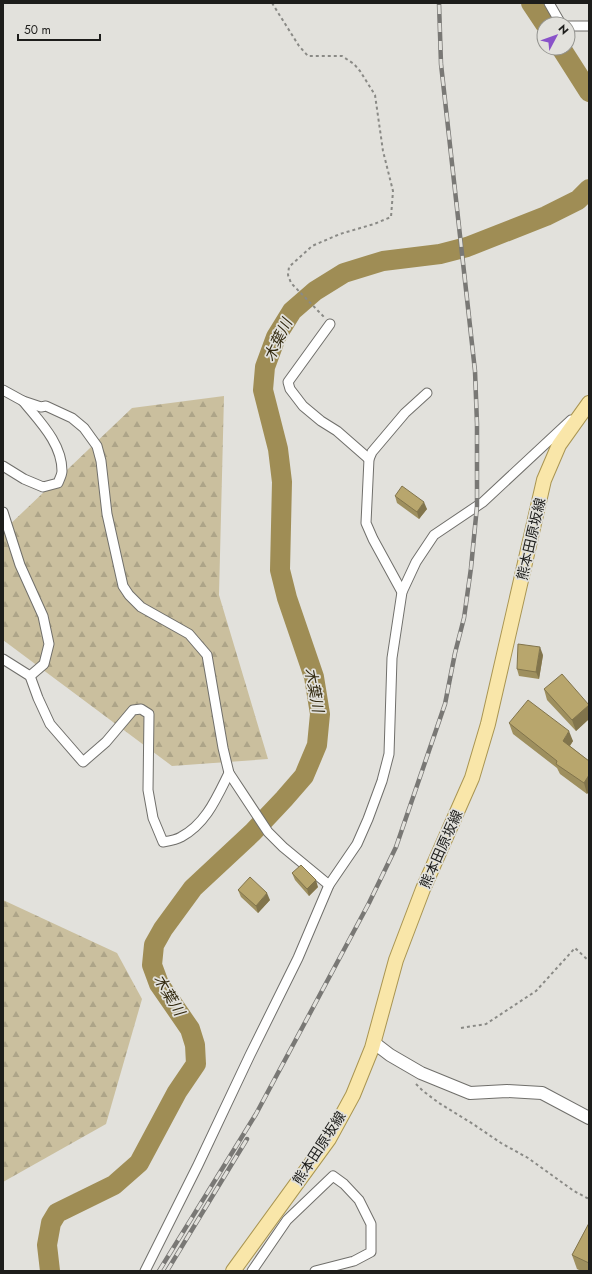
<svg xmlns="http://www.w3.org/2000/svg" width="592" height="1274" font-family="Jost,'Noto Sans JP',sans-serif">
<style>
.forest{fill:url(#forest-firs)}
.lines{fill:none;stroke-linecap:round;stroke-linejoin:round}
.river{stroke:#9f8d55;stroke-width:20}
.street-casing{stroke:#706f6b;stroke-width:11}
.secondary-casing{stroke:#706f6b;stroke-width:14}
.primary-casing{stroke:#a99552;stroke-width:16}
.path{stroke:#8a8a86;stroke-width:2;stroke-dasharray:3 3;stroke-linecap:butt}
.street{stroke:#fff;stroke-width:9}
.secondary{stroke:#fff;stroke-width:12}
.primary{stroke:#f9e6a9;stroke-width:14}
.rail-casing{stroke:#797875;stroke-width:4.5}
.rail{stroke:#e2e1dc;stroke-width:3;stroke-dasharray:9;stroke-linecap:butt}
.wall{fill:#9e8f5e}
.shaded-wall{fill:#81744c}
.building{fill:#b8a66d;stroke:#81744c}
.labels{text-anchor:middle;stroke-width:3.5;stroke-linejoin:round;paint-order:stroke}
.street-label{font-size:14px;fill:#1d1d1b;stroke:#e2e1dc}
.water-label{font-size:15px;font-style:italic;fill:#32290f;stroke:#e2e1dc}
</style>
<defs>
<pattern id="forest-firs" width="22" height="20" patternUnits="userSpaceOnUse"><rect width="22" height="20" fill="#cabf9e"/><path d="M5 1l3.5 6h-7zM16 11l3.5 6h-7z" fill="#ada488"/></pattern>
</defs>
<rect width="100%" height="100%" fill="#e2e1dc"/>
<g class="forest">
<polygon points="224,396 219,595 268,759 172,766 3,640 3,531 132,408"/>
<polygon points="3,900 117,953 142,999 106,1124 3,1182"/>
</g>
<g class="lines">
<g class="river">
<polyline points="531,3 545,24"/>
<polyline points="561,48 589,92"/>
<polyline points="50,1271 47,1245 51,1223 57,1213 114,1185 139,1163 177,1092 196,1064 195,1045 190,1029 159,984 152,965 154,945 163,929 193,888 253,832 284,799 304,776 317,745 320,714 314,677 287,598 280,570 282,482 278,449 263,390 265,367 276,337 292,311 315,291 344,273 383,261 440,254 467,247 546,216 578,200 589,189"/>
</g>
<defs>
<g id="street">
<polyline points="549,3 561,24"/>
<polyline points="568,26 589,26"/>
<polyline points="330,324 288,382 290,389 303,406 321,421 337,431 369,459"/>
<polyline points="3,390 23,401 41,407 46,406 72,418 84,428 97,446 101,461 107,514 123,586 129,595 141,607 189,634 207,655 223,748 229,773 268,832 283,847 329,885"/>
<path d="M 3,466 L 24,479 L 43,487 L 58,483 C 59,480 62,475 62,471 C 62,443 39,421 23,401"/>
<polyline points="3,512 20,565 43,616 49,644 44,664 30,676"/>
<polyline points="402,592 373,539 366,523 369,459 372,452 405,413 427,393"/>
<path d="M 3,659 L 30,676 L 38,698 L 50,724 L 83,762 L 106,742 L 133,710 L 141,709 L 149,714 L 148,790 L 153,818 L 163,842 C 169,841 176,840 181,837 C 206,824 217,797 229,773"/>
<polyline points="145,1271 198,1165 250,1055 298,958 329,885 357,844 368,819 382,781 389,754 392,658 402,592 416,562 434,535 483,502 571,420"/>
<polyline points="252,1271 287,1220 333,1176 344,1184 359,1200 371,1224 371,1252 354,1261 315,1271"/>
</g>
<polyline id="secondary" points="373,1042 390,1055 421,1073 470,1093 507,1091 542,1093 589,1118"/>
<polyline id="primary" points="233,1271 329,1139 353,1095 372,1048 396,960 423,889 472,778 488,724 544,480 559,445 589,403"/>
</defs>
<use href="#street" class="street-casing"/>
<use href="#secondary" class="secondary-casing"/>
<use href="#primary" class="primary-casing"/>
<g class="path">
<polyline points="272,3 299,46 308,56 342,56 354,64 360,71 375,95 383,151 393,191 391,217 374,224 340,234 312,246 289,267 288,275 291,283 324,317"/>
<polyline points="461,1028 486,1024 536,991 575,948 589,961"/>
<polyline points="416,1084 423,1091 439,1103 473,1124 501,1143 528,1158 574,1191 589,1199"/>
</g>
<use href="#street" class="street"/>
<use href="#secondary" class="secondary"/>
<use href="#primary" class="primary"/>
<defs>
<g id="rail">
<polyline points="159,1271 256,1114 369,903 396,847 445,704 455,653 464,618 471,568 477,506 477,424 475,371 441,64 439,3"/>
<polyline points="167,1271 247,1139"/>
</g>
</defs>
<use href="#rail" class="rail-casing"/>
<use href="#rail" class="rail"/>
</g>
<g class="wall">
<polygon points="395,496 427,509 419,519 397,503"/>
<polygon points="543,655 539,679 519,676 517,669"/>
<polygon points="544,689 589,705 589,719 576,731 547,700"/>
<polygon points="509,723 573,741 570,746 589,761 589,791 587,794 560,774 557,768 513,734"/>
<polygon points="292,873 318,887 309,896 295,880"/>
<polygon points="238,890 270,900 258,913 241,897"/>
<polygon points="589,1223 589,1271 581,1271 577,1269 572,1255"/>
</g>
<g class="shaded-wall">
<polygon points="424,502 427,509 419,519 417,512"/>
<polygon points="540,647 543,655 539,679 536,672"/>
<polygon points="589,705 589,719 576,731 572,720"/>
<polygon points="569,731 573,741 566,751 563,741"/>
<polygon points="589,775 589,791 587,794 584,783"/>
<polygon points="316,880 318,887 309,896 307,889"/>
<polygon points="267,893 270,900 258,913 256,906"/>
</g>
<g class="building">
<polygon points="402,486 424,502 417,512 395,496"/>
<polygon points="518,644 540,647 536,672 517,669"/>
<polygon points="562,674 589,705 572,720 544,689"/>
<polygon points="528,700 569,731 563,741 589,761 589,775 584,783 556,764 557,761 509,723"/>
<polygon points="301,865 316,880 307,889 292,873"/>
<polygon points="250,877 267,893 256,906 238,890"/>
<polygon points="589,1223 589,1263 572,1255"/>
</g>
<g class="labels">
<g class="street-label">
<text transform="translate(531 539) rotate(-77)" y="5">熊本田原坂線</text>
<text transform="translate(441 849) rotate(-66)" y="5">熊本田原坂線</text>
<text transform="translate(319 1148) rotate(-57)" y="5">熊本田原坂線</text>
</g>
<g class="water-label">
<text transform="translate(278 340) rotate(-64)" y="5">木葉川</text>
<text transform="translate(314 690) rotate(79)" y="5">木葉川</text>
<text transform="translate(169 995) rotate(59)" y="5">木葉川</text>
</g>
</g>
<rect width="592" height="1274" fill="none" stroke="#1d1d1b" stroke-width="8"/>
<g transform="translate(556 36) rotate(49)"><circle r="19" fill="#e2e1dc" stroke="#93938f"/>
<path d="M0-3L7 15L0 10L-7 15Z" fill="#8952c9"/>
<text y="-6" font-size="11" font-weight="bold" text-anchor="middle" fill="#1d1d1b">N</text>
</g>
<path d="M18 34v6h82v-6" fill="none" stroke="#1d1d1b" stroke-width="2"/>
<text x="24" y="34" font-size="12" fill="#1d1d1b" stroke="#e2e1dc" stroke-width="3" paint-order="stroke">50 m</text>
</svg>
